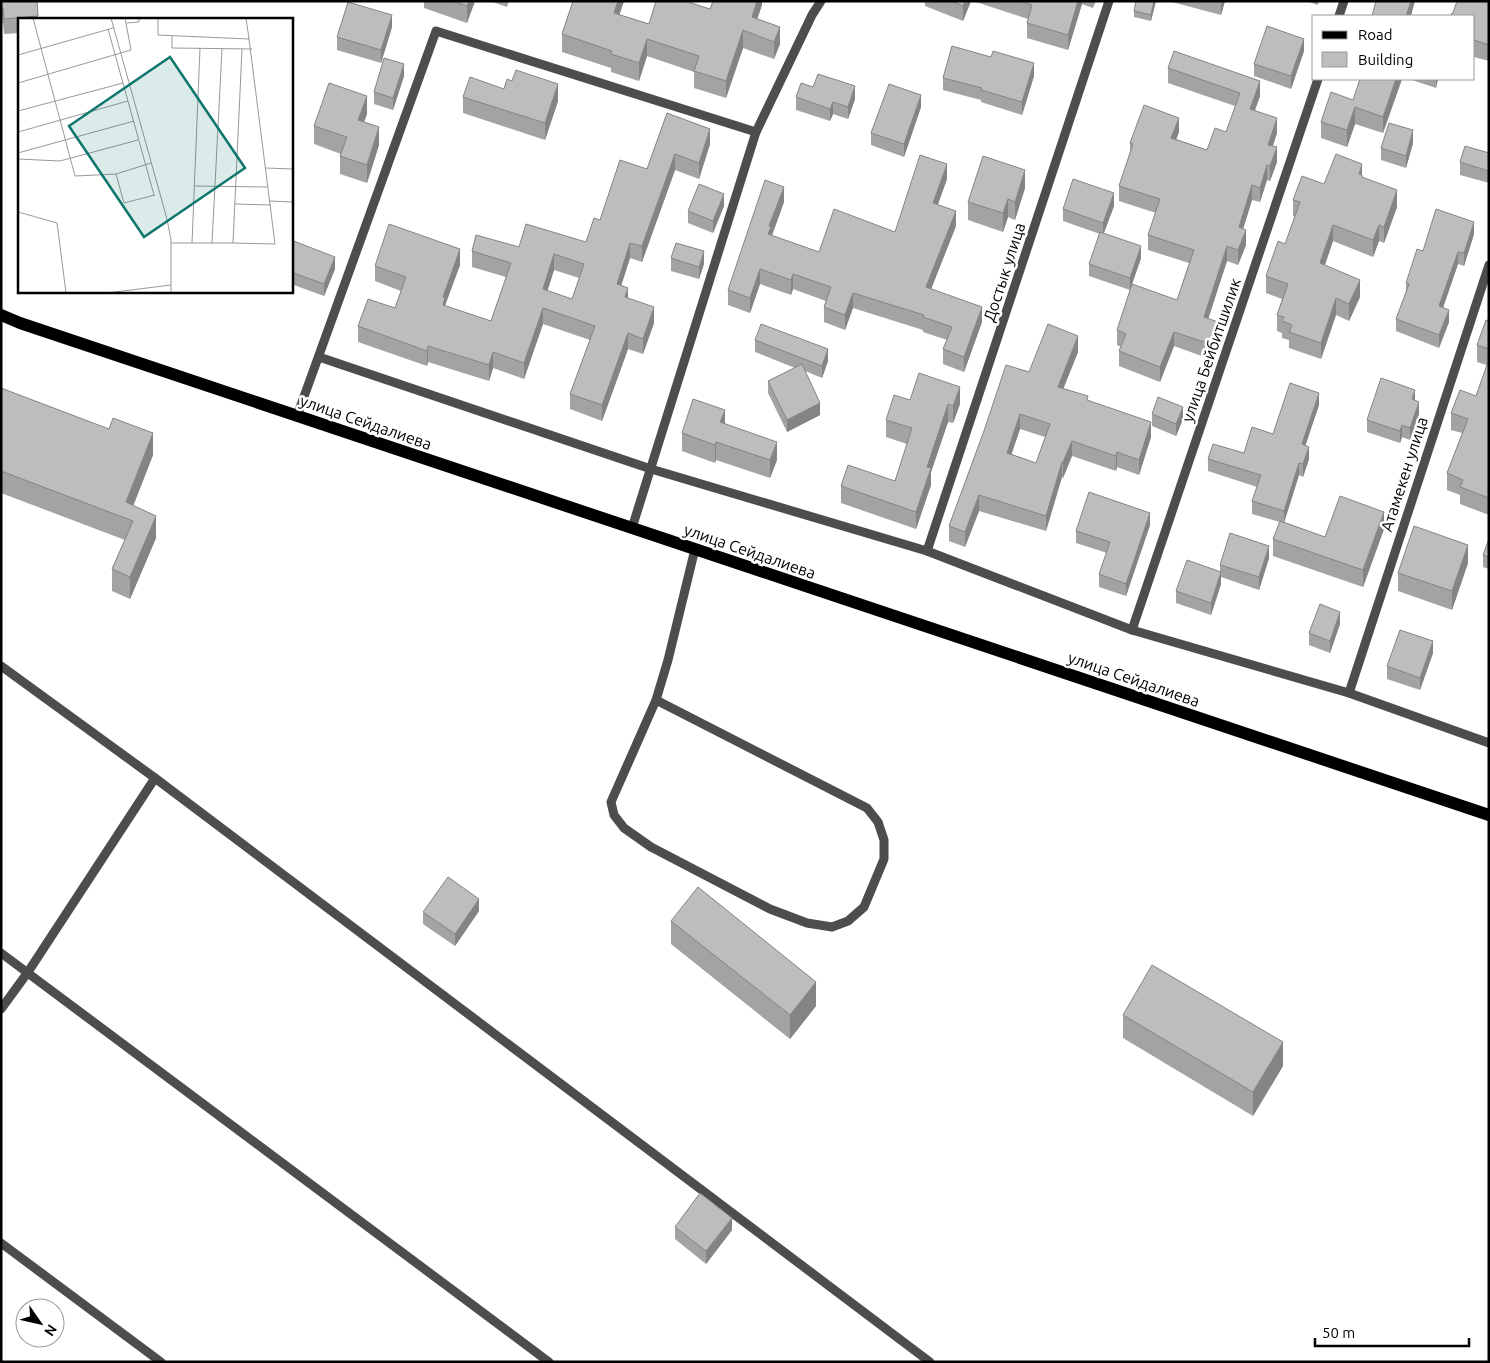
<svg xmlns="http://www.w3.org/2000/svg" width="1490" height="1363" font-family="Ubuntu,sans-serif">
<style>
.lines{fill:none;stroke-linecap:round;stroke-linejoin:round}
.minor{stroke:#4d4d4d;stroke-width:9}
.major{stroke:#000;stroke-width:12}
.wall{fill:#a3a3a3;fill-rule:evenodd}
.shaded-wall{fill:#848484}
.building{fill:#bdbdbd;stroke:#848484;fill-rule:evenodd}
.labels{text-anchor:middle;stroke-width:5;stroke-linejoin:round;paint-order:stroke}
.street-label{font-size:16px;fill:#000;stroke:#fff}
.inset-road{fill:none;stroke:#999;stroke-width:1}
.view{fill:#0f766e;fill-opacity:0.15;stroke:#0f766e;stroke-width:2.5}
.inset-edge{fill:none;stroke:#000;stroke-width:2.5}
</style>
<rect width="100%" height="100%" fill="#fff"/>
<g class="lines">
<g class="minor">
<polyline points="1339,16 1344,1"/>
<polyline points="319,357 651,469 927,551 1132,630 1349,693 1489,743"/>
<polyline points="297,416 436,31 756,132"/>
<polyline points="632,528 756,132 812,15 821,1"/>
<polyline points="927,551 1109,1"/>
<polyline points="1132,630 1318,79"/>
<polyline points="1,666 155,778 930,1362"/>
<polyline points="1349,693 1489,265"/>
<polyline points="656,700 867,808 878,822 884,840 884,859 864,907 848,921 832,927 807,923 770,909 651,847 624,828 614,815 611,802 656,700 668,660 695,549"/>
<polyline points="1,953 549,1362"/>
<polyline points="1,1009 28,972 155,778"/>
<polyline points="1,1243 161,1362"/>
</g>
<polyline class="major" points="1,315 20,323 1489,815"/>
</g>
<g class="wall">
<polygon points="1,1 37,1 38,19 19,19 19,33 4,34 3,23 1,23"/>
<polygon points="424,1 475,1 467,23 424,8"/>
<polygon points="490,1 509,1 507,7"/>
<polygon points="573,1 624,1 619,15 649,24 710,9 757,1 762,1 762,5 757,19 780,44 774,59 743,48 726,98 694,88 694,72 647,56 639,81 611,72 611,68 562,52 562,34"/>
<polygon points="925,1 971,1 963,21 925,6"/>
<polygon points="973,1 1096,1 1093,8 1082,4 1068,50 1027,38 1027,23 1028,19"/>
<polygon points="1156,1 1151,21 1134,17 1134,11"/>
<polygon points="1172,1 1225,1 1221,15 1172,2"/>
<polygon points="1306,1 1319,1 1318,5"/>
<polygon points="1489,1 1489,61 1474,57 1474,16 1453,13"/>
<polygon points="392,27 381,63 337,50 337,37"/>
<polygon points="1304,51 1291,89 1254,76 1254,64"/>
<polygon points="1168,68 1260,96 1255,110 1277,133 1273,146 1277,162 1270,181 1267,180 1260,202 1252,200 1243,229 1246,245 1238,265 1227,261 1208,318 1218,336 1210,359 1174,346 1160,382 1119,366 1119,351 1121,347 1117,345 1117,330 1177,300 1189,263 1148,250 1148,235 1156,213 1119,201 1119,186 1130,153 1130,143 1179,132 1176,139 1207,150 1226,132 1235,106 1168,83"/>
<polygon points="404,76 393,110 374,104 374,92"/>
<polygon points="1034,76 1022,115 981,102 981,100 943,90 943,78"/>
<polygon points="1360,79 1402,79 1383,133 1355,124 1347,147 1321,138 1321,122 1353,100"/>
<polygon points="1409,79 1438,79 1436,88"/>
<polygon points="504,89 558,101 545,140 463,113 463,97"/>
<polygon points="796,97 855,99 848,119 833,114 830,121 796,110"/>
<polygon points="921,107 904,157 871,145 871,133"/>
<path d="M 667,113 L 710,144 L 699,179 L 675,170 L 642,262 L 630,258 L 621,285 L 628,298 L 654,323 L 643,354 L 628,349 L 602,421 L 570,409 L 570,394 L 590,340 L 543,324 L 524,379 L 493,368 L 489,381 L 428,362 L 427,366 L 358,342 L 358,326 L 395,308 L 401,291 L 375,281 L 375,266 L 460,265 L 445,306 L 491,321 L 506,277 L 472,267 L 472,251 L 586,242 L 600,220 L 647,169 ZM 554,270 L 579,278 L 572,299 L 547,291 Z"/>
<polygon points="367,114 364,122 379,145 367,183 340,174 340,156 341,154 314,144 314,126"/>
<polygon points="1413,143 1406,168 1381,160 1381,148"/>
<polygon points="1489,153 1489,183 1460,175 1460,162"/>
<polygon points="1362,175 1362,177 1397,207 1384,243 1379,241 1373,257 1333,241 1325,265 1360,297 1349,321 1336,315 1321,359 1289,348 1289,340 1282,338 1282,333 1277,331 1277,315 1282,299 1266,293 1266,276 1285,244 1295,217 1293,216 1293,200 1324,184"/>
<polygon points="947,179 938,204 956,226 931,289 982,322 964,372 943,364 943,349 947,340 923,332 923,330 853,308 845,330 824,322 824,307 826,301 793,289 791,295 760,284 750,313 728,305 728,290 784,202 772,236 819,252 895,232"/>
<polygon points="1025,188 1015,220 1008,217 1003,232 968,220 968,202"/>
<polygon points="724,206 713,233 688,223 688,211"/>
<polygon points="1114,206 1104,233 1141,258 1130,290 1089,276 1089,264 1100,234 1063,221 1063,209"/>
<polygon points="1474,234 1464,266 1458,264 1443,308 1449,322 1439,348 1396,331 1396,319 1406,294 1406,283 1423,251"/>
<polygon points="291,240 335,269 324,296 291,284"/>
<polygon points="671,258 704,264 699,279 671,271"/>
<polygon points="1489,321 1489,515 1460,504 1460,495 1447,490 1447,473 1462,433 1451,430 1451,413 1476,396 1487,365 1477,362 1477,345"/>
<polygon points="755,340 828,361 822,378 805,371 820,415 787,432 768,393 768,381 795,368 755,352"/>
<path d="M 1078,352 L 1063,389 L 1088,401 L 1151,437 L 1139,475 L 1117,467 L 1116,471 L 1072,456 L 1063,478 L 1062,477 L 1046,531 L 979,511 L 965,547 L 949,541 L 949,526 L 1029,372 ZM 1020,429 L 1045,437 L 1036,463 L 1011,454 Z"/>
<polygon points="1,388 153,455 133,506 156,538 130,599 112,591 112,569 125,540 1,493"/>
<polygon points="910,400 960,404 953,423 948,422 931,472 931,485 916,529 841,503 841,486 895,481 907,444 886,437 886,420"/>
<polygon points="1415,400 1419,414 1410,440 1402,437 1400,443 1367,432 1367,420"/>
<polygon points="1319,405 1305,445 1309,459 1303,477 1299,475 1284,522 1325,537 1384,529 1363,587 1273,556 1273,539 1280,522 1252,514 1252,501 1257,487 1208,471 1208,459 1244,453"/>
<polygon points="1152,414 1183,419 1176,436 1152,426"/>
<polygon points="725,424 777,460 770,478 716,460 715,463 682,451 682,433"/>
<polygon points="1150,525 1126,596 1099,587 1099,574 1107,553 1076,543 1076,531"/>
<polygon points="1489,539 1489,569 1483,567 1483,555"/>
<polygon points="1269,558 1259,590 1221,577 1221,584 1211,615 1176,603 1176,591 1220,572 1220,565"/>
<polygon points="1468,563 1452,610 1398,591 1398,573"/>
<polygon points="1340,624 1330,653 1309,645 1309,633"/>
<polygon points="1433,653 1420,690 1387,679 1387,666"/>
<polygon points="479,911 455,946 423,924 423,912"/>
<polygon points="671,921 816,1006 790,1039 671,944"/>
<polygon points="1123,1015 1283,1066 1253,1116 1123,1038"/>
<polygon points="675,1227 732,1230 706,1264 675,1239"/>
</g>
<g class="shaded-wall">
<polygon points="469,1 475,1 467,23 467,6"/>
<polygon points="618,1 624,1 614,31 614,13"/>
<polygon points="757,1 762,1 762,5 752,34 752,17"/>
<polygon points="965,1 971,1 963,21 963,6"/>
<polygon points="1078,1 1082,1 1082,4 1068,50 1068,35"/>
<polygon points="1154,1 1156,1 1151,21 1151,15"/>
<polygon points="1222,1 1225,1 1221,15 1221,3"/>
<polygon points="1411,1 1415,1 1411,16 1406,16"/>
<polygon points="392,15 392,27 381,63 381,50"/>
<polygon points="780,27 780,44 774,59 774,42"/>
<polygon points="743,30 743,48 726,98 726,81"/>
<polygon points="647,39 647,56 639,81 639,63"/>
<polygon points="1304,39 1304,51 1291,89 1291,76"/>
<polygon points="1034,63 1034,76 1022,115 1022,102"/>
<polygon points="404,64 404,76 393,110 393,98"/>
<polygon points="1396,79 1402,79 1383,133 1383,117"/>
<polygon points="1436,79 1438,79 1436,88"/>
<polygon points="1260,81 1260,96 1250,124 1250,109"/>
<polygon points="558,84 558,101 545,140 545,123"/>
<polygon points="855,86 855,99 848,119 848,107"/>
<polygon points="921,95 921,107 904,157 904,144"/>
<polygon points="367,96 367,114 358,138 358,120"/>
<polygon points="833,102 833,114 830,121 830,109"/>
<polygon points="1355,107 1355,124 1347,147 1347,130"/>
<polygon points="1179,118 1179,132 1171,153 1171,138"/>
<polygon points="1277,118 1277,133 1268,159 1268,145"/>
<polygon points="379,127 379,145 367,183 367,165"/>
<polygon points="710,129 710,144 699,179 699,163"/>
<polygon points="1413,130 1413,143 1406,168 1406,156"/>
<polygon points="1277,147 1277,162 1270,181 1270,166"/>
<polygon points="675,154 675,170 642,262 642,246"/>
<polygon points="947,164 947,179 933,218 933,203"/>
<polygon points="1362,164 1362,176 1362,175 1362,192 1359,174"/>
<polygon points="1267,165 1267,180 1260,202 1260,188"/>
<polygon points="1025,170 1025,188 1015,220 1015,202"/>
<polygon points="1252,185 1252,200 1239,242 1239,227"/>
<polygon points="784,187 784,202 771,237 768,234 769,226"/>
<polygon points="1397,190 1397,207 1384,243 1384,227"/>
<polygon points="1114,193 1114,206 1103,235 1103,223"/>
<polygon points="724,194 724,206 713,233 713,221"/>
<polygon points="1008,199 1008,217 1003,232 1003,213"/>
<polygon points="956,211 956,226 926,302 926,287"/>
<polygon points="1474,222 1474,234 1464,266 1464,253"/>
<polygon points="1333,225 1333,241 1320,279 1320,263"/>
<polygon points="1379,225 1379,241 1373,257 1373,240"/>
<polygon points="1246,230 1246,245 1238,265 1238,250"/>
<polygon points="630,243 630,258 617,299 617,284"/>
<polygon points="1141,246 1141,258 1130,290 1130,278"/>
<polygon points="1227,246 1227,261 1204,332 1204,317"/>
<polygon points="460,249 460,265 445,305 445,314 443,321 443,297"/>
<polygon points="704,251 704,264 699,279 699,267"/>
<polygon points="1458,252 1458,264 1439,319 1439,306"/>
<polygon points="554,254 554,270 543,305 543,289"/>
<polygon points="335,257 335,269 324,296 324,284"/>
<polygon points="760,269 760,284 750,313 750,298"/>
<polygon points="793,274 793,289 791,295 791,280"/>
<polygon points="1360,280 1360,297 1349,321 1349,304"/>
<polygon points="628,288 628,303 625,297"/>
<polygon points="853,293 853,308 845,330 845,315"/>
<polygon points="1336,298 1336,315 1321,359 1321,343"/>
<polygon points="654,307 654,323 643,354 643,339"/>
<polygon points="982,307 982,322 964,372 964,357"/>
<polygon points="543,308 543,324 524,379 524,363"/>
<polygon points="1449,310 1449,322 1439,348 1439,335"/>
<polygon points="1218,322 1218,336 1210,359 1210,344"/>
<polygon points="1174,332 1174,346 1160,382 1160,367"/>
<polygon points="628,333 628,349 602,421 602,405"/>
<polygon points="1078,336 1078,352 1058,402 1058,387"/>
<polygon points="428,346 428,362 427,366 427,351"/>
<polygon points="828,349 828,361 822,378 822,366"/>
<polygon points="493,352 493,368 489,381 489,365"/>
<polygon points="960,387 960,404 953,423 953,406"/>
<polygon points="1415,390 1415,402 1412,399"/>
<polygon points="1319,393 1319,405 1302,456 1302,444"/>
<polygon points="1419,402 1419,414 1410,440 1410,428"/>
<polygon points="820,403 820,415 787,432 787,420"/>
<polygon points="948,404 948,422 931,472 931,485 916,529 916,512 927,467"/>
<polygon points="1183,407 1183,419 1176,436 1176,424"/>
<polygon points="725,410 725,428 720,422"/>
<polygon points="1020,414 1020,429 1007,468 1007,453"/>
<polygon points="1151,422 1151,437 1139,475 1139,460"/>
<polygon points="1402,425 1402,437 1400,443 1400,431"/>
<polygon points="153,433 153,455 128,519 126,502"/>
<polygon points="1072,441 1072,456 1063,478 1063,462"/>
<polygon points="716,442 716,460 715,463 715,445"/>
<polygon points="777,442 777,460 770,478 770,460"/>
<polygon points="1309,447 1309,459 1303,477 1303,464"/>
<polygon points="1117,452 1117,467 1116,471 1116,456"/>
<polygon points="1062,462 1062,477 1046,531 1046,516"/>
<polygon points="1299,463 1299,475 1284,523 1284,511"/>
<polygon points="979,495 979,511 965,547 965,532"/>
<polygon points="1384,512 1384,529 1363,587 1363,570"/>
<polygon points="1150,513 1150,525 1126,596 1126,584"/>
<polygon points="156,516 156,538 130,599 130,577"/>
<polygon points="1468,545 1468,563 1452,610 1452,591"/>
<polygon points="1269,546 1269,558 1259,590 1259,577"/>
<polygon points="1221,572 1221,584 1211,615 1211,603"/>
<polygon points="1340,612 1340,624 1330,653 1330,641"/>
<polygon points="1433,641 1433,653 1420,690 1420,678"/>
<polygon points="479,899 479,911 455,946 455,934"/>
<polygon points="816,982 816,1006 790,1039 790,1015"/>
<polygon points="1283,1042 1283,1066 1253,1116 1253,1092"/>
<polygon points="732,1218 732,1230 706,1264 706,1251"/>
</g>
<g class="building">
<polygon points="1,1 37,1 38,16 4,19 3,8 1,8"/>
<polygon points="453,1 469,1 467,6"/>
<polygon points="573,1 618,1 614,13 649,24 656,1 685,1 710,9 713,1 757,1 752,17 780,27 774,42 743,30 726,81 694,71 699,56 647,39 639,63 611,54 612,51 562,34"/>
<polygon points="951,1 965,1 963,6"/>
<polygon points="1021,1 1078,1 1068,35 1027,23 1032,5"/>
<polygon points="1136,1 1154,1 1151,15 1134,11"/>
<polygon points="1376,1 1411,1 1406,16 1372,16"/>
<polygon points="1457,1 1489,1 1489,45 1474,40 1474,16 1451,16 1452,13 1453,13"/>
<polygon points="348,2 392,15 381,50 337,37"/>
<polygon points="1267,26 1304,39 1291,76 1254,64"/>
<polygon points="952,46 991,57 993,51 1034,63 1022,102 981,90 982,88 943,78"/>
<polygon points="1174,51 1260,81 1250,109 1277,118 1268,145 1277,147 1270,166 1267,165 1260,188 1252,185 1239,227 1246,230 1238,250 1227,246 1204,317 1218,322 1210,344 1174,332 1160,367 1119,351 1126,334 1117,330 1132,284 1177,300 1194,250 1148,235 1160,199 1119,186 1133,144 1130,143 1144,105 1179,118 1171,138 1207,150 1215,128 1226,132 1240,93 1168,68"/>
<polygon points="384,58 404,64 393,98 374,92"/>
<polygon points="516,70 558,84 545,123 463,97 470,77 504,89 507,79 512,81"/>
<polygon points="818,74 855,86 848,107 833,102 830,109 796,97 801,83 813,87"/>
<polygon points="1360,79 1396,79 1383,117 1355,107 1347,130 1321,122 1331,92 1353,100"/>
<polygon points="329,83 367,96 358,120 379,127 367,165 340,156 347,137 314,126"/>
<polygon points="889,84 921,95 904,144 871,133"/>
<path d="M 667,113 L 710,129 L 699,163 L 675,154 L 642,246 L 630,243 L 617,284 L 628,288 L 625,297 L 654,307 L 643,339 L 628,333 L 602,405 L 570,394 L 595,326 L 543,308 L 524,363 L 493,352 L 489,365 L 428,346 L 427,351 L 358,326 L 368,299 L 395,308 L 406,277 L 375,266 L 389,224 L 460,249 L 443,297 L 445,298 L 443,305 L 491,321 L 511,263 L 472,251 L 476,235 L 519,247 L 526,224 L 586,242 L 594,218 L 600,220 L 620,160 L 647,169 ZM 554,254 L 584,264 L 572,299 L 543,289 Z"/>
<polygon points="1389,123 1413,130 1406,156 1381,148"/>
<polygon points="1465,146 1489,153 1489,171 1460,162"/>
<polygon points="1336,154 1362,164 1359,174 1362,175 1362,177 1397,190 1384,227 1379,225 1373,240 1333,225 1320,263 1360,280 1349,304 1336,298 1321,343 1289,332 1292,325 1282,321 1284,317 1277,315 1288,284 1266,276 1278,241 1285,244 1300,202 1293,200 1302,176 1324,184"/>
<polygon points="920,155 947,164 933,203 956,211 926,287 982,307 964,357 943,349 952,327 923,317 924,315 853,293 845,315 824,307 831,287 793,274 791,280 760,269 750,298 728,290 765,180 784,187 769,226 771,227 768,234 819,252 834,209 895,232"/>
<polygon points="983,156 1025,170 1015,202 1008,199 1003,213 968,202"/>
<polygon points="1073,179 1114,193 1103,223 1063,209"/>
<polygon points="699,184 724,194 713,221 688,211"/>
<polygon points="1436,209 1474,222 1464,253 1458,252 1439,306 1449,310 1439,335 1396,319 1409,284 1406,283 1417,249 1423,251"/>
<polygon points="1100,232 1141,246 1130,278 1089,264"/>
<polygon points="291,240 335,257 324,284 291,272"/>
<polygon points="676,243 704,251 699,267 671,258"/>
<polygon points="1486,320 1489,321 1489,349 1477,345"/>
<polygon points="761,324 828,349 822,366 755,340"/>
<path d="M 1048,324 L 1078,336 L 1058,387 L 1088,396 L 1087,400 L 1151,422 L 1139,460 L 1117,452 L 1116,456 L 1072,441 L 1063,462 L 1062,462 L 1046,516 L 979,495 L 965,532 L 949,526 L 985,428 L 1006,365 L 1029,372 ZM 1020,414 L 1050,424 L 1036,463 L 1007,453 Z"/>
<polygon points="1489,359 1489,498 1460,487 1463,480 1447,473 1468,419 1451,413 1460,390 1476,396"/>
<polygon points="802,364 820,403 787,420 768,381"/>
<polygon points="919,373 960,387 953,406 948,404 927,467 931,468 916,512 841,486 848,465 895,481 912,428 886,420 894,395 910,400"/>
<polygon points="1381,378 1415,390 1412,399 1419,402 1410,428 1402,425 1400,431 1367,420"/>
<polygon points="1290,383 1319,393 1302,444 1309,447 1303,464 1299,463 1284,511 1252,501 1261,475 1208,459 1213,444 1244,453 1252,427 1273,434"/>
<polygon points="1,388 109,429 113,418 153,433 126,502 156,516 130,577 112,569 133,521 1,471"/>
<polygon points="1158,397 1183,407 1176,424 1152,414"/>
<polygon points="693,399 725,410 720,422 777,442 770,460 716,442 715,445 682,433"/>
<polygon points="1089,492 1150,513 1126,584 1099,574 1110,542 1076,531"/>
<polygon points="1340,496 1384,512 1363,570 1273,539 1280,521 1325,537"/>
<polygon points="1414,526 1468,545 1452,591 1398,573"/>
<polygon points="1230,533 1269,546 1259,577 1220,565"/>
<polygon points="1489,539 1489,557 1483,555"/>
<polygon points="1187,560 1221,572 1211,603 1176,591"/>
<polygon points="1320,604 1340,612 1330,641 1309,633"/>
<polygon points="1400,630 1433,641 1420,678 1387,666"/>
<polygon points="448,877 479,899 455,934 423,912"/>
<polygon points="698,887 816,982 790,1015 671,921"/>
<polygon points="1152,965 1283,1042 1253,1092 1123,1015"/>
<polygon points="700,1193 732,1218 706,1251 675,1227"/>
</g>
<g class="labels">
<g class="street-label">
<text transform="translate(1004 272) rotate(-72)" y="6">Достык улица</text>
<text transform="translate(1211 350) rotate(-71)" y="6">улица Бейбитшилик</text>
<text transform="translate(366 422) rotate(19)" y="6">улица Сейдалиева</text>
<text transform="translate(1404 474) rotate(-72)" y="6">Атамекен улица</text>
<text transform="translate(750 551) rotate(19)" y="6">улица Сейдалиева</text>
<text transform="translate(1134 679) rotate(19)" y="6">улица Сейдалиева</text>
</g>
</g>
<g transform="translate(18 18)">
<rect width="275" height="275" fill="#fff"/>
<path class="inset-road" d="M 15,0 L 57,158 L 98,156 L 133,145M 93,0 L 149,201 L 153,222 L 153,275M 140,0 L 140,17 L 231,21 L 228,0M 109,5 L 121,4 L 121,0M 90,11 L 136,177M 154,18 L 154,30 L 234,31M 0,37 L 95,10M 0,65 L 113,32 L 107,0M 0,93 L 105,65M 0,114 L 110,83M 0,135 L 116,103M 0,141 L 42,143 L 120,122M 248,150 L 275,151M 98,156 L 106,185 L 137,177M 176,168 L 250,169M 252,183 L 275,184M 217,186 L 253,187M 0,194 L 39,205 L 48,275M 153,225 L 215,225 L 224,31M 174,225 L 182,30M 194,225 L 204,31M 215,225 L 257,226 L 231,21M 89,275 L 153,267"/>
<path class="view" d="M 152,39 L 227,150 L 126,219 L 51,108 Z"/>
<rect width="275" height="275" class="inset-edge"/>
</g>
<rect width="1490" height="1363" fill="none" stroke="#000000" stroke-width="5"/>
<rect x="1312" y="15" width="162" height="65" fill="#ffffff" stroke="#999999"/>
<rect x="1322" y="31" width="25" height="8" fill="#000000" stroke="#999999"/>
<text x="1358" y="40" font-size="15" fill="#000000">Road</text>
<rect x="1322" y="52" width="25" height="15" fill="#bdbdbd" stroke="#999999"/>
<text x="1358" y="65" font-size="15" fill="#000000">Building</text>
<g transform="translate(40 1323) rotate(124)"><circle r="24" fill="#ffffff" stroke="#999999"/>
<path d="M0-4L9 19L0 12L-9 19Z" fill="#000000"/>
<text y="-8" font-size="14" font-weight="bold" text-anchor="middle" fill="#000000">N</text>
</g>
<path d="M1315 1338v8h154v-8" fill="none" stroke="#000000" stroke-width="2.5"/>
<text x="1322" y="1338" font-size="15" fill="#000000" stroke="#ffffff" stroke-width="4" paint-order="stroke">50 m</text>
</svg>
